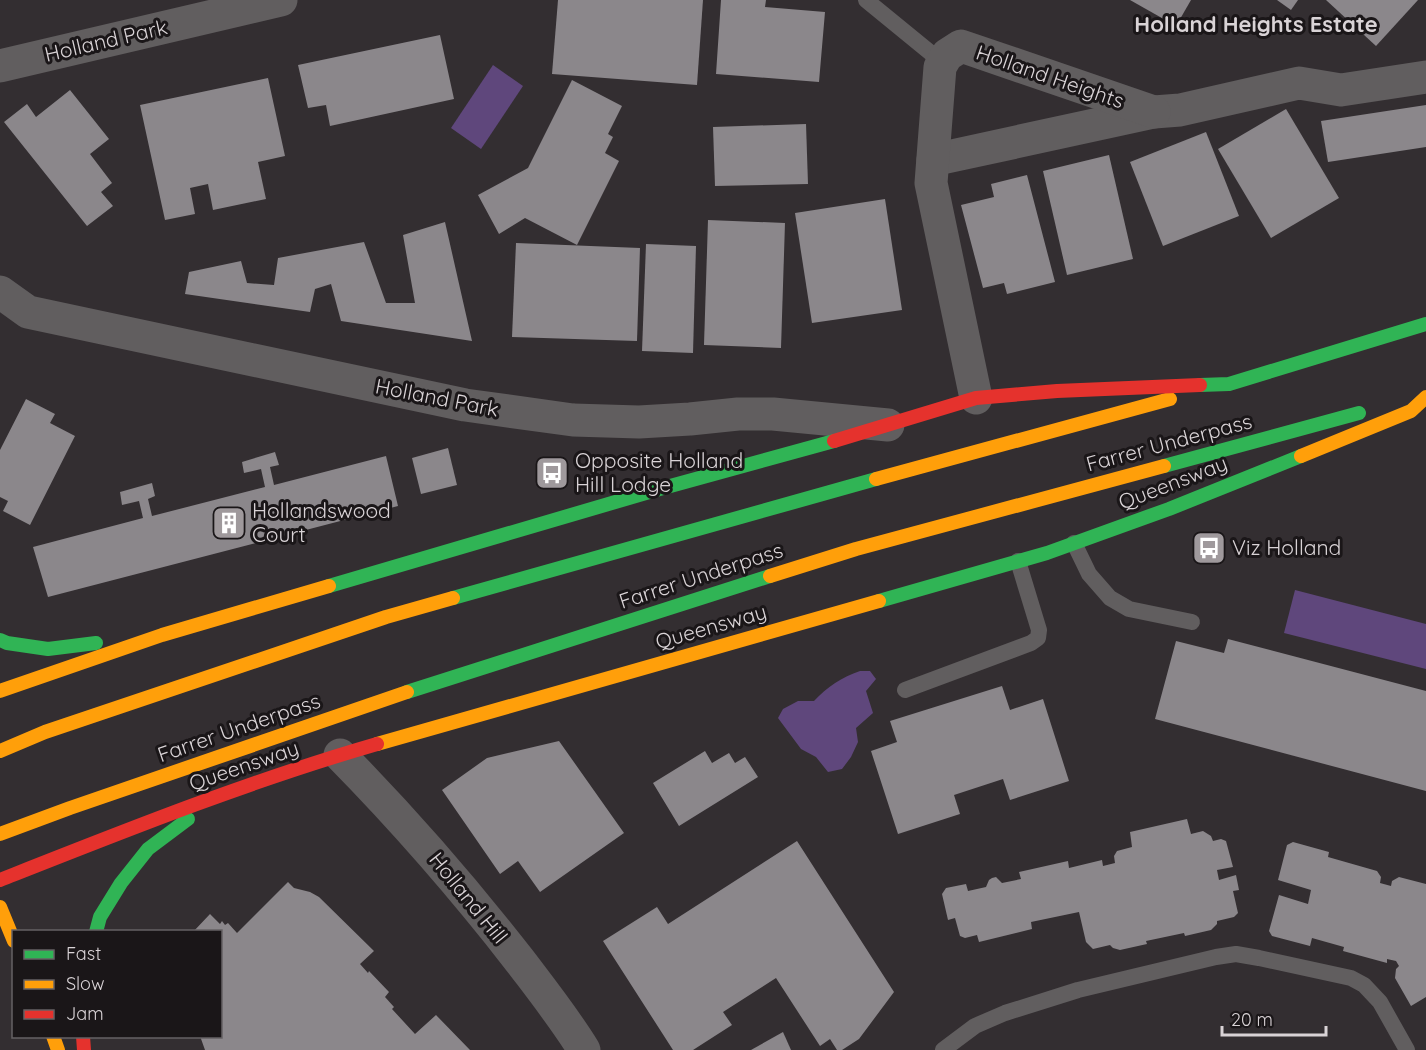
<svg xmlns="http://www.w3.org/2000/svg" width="1426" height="1050" font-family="Quicksand,sans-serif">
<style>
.water{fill:#5f477c}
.building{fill:#8b878b}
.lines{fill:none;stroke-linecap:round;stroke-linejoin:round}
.lane{stroke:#615e5f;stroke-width:16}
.street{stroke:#615e5f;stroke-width:33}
.fast{stroke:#30b455;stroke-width:14}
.slow{stroke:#ff9f0a;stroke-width:14}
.jam{stroke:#e5322d;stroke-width:14}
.labels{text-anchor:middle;stroke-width:6;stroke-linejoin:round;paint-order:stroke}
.street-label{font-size:21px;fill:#d9d3d6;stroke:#1a1618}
.poi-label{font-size:21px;fill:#d9d3d6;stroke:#1a1618;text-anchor:start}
.neighbourhood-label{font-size:22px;font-weight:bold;fill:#d9d3d6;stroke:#1a1618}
</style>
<rect width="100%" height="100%" fill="#332e31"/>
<g class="water">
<polygon points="493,65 523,86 481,149 451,128"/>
<polygon points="1295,590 1426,624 1426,669 1284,633"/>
<path d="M 860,671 L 870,671 L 876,679 L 866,691 L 873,713 L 856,728 L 858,742 L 851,757 L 842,769 L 828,772 L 816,757 L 801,749 L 778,718 L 783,709 L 798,701 L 814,701 C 827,687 842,677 860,671 Z"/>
</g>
<g class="building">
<polygon points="558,0 703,0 697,85 552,74"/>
<polygon points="721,0 766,0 765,7 825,12 819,82 716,74"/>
<polygon points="1130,0 1191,0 1176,26"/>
<polygon points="1277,0 1298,0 1291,10"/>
<polygon points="1326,0 1418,0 1376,46"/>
<polygon points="440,35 454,99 330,126 326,105 308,108 298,65"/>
<polygon points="268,78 285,156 258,162 266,199 213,210 208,184 190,188 195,214 165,220 140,105"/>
<polygon points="572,80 622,106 608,134 613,137 605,153 619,161 577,245 525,218 499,234 478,195 528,168"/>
<polygon points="70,90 109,139 90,154 112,183 101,192 113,206 87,226 4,122 27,104 36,117"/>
<polygon points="1426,105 1426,147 1328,162 1321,121"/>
<polygon points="1286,109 1339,198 1271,238 1218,149"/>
<polygon points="806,124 808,184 715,186 713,127"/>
<polygon points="1206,132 1239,216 1163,246 1130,162"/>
<polygon points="1109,155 1133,259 1067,275 1043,171"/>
<polygon points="1027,175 1055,282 1007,294 1004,283 983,288 961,205 994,197 991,184"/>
<polygon points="885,199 902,310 812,323 795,213"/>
<polygon points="708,220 785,223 781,348 704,345"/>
<polygon points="445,222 472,341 341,321 331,284 315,289 310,312 185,294 189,272 241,261 247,283 274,285 278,258 364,242 386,303 415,303 403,235"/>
<polygon points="516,243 640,248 637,341 512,337"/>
<polygon points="646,244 696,246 693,353 642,351"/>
<polygon points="26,399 55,414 50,423 75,436 30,525 3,511 8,501 0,497 0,450"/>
<polygon points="448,448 457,485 421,494 412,458"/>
<polygon points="275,452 279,465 270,467 274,485 386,456 398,506 48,597 33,547 143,518 139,501 122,505 120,492 152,483 155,496 148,499 152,516 265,487 261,469 244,473 242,462"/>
<polygon points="1228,639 1426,691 1426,791 1155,719 1176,641 1224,653"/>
<polygon points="1002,686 1010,710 1043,699 1069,781 1010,800 1003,779 954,795 960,814 898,834 871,751 897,742 890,721"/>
<polygon points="559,741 624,833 540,892 518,861 500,874 442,790 487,758"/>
<polygon points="705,751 712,763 729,753 735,763 745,757 758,777 679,826 653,783"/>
<polygon points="1187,819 1191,834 1203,831 1211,836 1213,841 1221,839 1226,841 1233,867 1217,870 1219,880 1236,875 1239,890 1233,891 1238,913 1234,917 1217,921 1217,924 1211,930 1185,936 1184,933 1146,941 1147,944 1120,950 1113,948 1110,945 1093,949 1086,942 1079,912 1031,922 1032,929 979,942 977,935 965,938 960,936 955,918 948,920 942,894 946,888 966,884 968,891 986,887 989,880 992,878 996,877 1002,883 1021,879 1019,872 1068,861 1069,868 1102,860 1103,866 1115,863 1114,856 1117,851 1132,847 1130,832"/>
<polygon points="797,841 894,992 859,1039 842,1050 837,1050 830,1039 820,1046 776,978 723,1012 732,1025 693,1050 673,1050 603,941 657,907 668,924"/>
<polygon points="1293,842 1329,852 1328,857 1377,871 1381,877 1380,883 1391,886 1392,881 1399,877 1426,884 1426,997 1411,1006 1395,978 1396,969 1399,966 1396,961 1387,959 1387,963 1343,951 1344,947 1312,938 1310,946 1272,936 1269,931 1279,895 1308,904 1311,890 1278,880 1287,845"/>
<polygon points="288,882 294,888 310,892 319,897 374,951 360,964 368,973 369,971 389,992 385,997 394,1007 392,1009 415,1034 436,1015 470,1050 205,1050 200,1036 220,1036 220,932 193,932 210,914 220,924 222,921 225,925 228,923 237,933"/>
<polygon points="783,1032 791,1050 751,1050"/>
</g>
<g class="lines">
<g class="lane">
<polyline points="866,0 943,63"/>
<polyline points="1074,543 1089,574 1110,598 1129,609 1192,622"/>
<polyline points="905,690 1031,643 1038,638 1039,630 1018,561"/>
<polyline points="943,1050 975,1026 1005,1013 1078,990 1216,957 1236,954 1259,958 1351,978 1364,985 1380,1002 1407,1050"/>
</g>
<g class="street">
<polyline points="0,66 281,0"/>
<polyline points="933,160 1154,112 1180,110 1299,83 1341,90 1426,77"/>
<polyline points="0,292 28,312 465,405 573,420 639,422 690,419 738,414 773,414 888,425"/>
<polyline points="976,398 931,183 940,67 947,55 961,46 1154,112"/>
<path d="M 340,755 C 404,820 464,889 520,961 C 542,990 565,1019 584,1050"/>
</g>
<g class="fast">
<polyline points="1200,385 1229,384 1426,324"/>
<polyline points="1164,466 1359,413"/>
<polyline points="329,586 663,488 834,441"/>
<polyline points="453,598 876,479"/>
<polyline points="879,601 1047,553 1169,509 1301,456"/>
<polyline points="0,640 7,643 48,649 96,643"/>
<polyline points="407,692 770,576"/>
<polyline points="96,932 100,917 121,883 148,849 188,819"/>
</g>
<g class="slow">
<polyline points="1301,456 1411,411 1426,397"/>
<polyline points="876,479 1170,399"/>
<polyline points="770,576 856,549 1164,466"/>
<polyline points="0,691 162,635 329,586"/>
<polyline points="377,744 879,601"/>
<polyline points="0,751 45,732 386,617 453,598"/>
<polyline points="0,834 70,808 407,692"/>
<polyline points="0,907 14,941"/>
<polyline points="53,1036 58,1050"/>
</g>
<g class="jam">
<polyline points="834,441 976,398 1057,391 1200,385"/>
<path d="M 0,880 C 124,831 249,781 377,744"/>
<polyline points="83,1036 84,1050"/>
</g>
</g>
<defs>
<symbol id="bus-square" viewBox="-11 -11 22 22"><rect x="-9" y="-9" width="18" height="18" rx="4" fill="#9f999c" stroke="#1a1618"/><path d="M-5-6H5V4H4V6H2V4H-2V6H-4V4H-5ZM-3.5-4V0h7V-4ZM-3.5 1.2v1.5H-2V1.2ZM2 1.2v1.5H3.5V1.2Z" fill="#fff"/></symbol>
<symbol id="building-square" viewBox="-11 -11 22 22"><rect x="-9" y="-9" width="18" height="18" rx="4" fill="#9f999c" stroke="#1a1618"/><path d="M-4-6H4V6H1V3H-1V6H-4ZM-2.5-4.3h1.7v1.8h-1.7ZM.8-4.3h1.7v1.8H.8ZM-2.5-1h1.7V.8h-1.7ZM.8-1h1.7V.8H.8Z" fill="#fff"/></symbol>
</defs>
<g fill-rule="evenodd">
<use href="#bus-square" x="533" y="454" width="38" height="38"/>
<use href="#building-square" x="210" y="504" width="38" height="38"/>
<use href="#bus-square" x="1190" y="529" width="38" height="38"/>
</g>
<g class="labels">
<g class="street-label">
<text transform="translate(106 41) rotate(-13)" y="7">Holland Park</text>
<text transform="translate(1050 77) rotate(19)" y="7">Holland Heights</text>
<text transform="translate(437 398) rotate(11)" y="7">Holland Park</text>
<text transform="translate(1169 443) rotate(-15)" y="7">Farrer Underpass</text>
<text transform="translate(1173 483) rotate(-21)" y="7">Queensway</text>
<text transform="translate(701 576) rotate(-18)" y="7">Farrer Underpass</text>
<text transform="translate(711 627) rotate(-16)" y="7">Queensway</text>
<text transform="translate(239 728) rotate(-19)" y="7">Farrer Underpass</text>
<text transform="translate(244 766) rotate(-19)" y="7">Queensway</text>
<text transform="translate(468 898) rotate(51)" y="7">Holland Hill</text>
</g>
<g class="poi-label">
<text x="575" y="468">Opposite Holland<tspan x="575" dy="24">Hill Lodge</tspan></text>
<text x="252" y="518">Hollandswood<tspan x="252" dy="24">Court</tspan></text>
<text x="1232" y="555">Viz Holland</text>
</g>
<g class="neighbourhood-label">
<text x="1256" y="32">Holland Heights Estate</text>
</g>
</g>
<rect x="12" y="930" width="210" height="108" fill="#1a1618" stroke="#666264" stroke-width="1.5"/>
<rect x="24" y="950" width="30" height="9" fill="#30b455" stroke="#666264" stroke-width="1.5"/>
<text x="66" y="960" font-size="18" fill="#d9d3d6">Fast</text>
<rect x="24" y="980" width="30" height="9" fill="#ff9f0a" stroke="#666264" stroke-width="1.5"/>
<text x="66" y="990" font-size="18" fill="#d9d3d6">Slow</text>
<rect x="24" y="1010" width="30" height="9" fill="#e5322d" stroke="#666264" stroke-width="1.5"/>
<text x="66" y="1020" font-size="18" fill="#d9d3d6">Jam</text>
<path d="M1222 1026v9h104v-9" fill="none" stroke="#d9d3d6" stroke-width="3"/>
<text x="1231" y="1026" font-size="18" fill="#d9d3d6" stroke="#1a1618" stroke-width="4.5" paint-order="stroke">20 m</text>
</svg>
